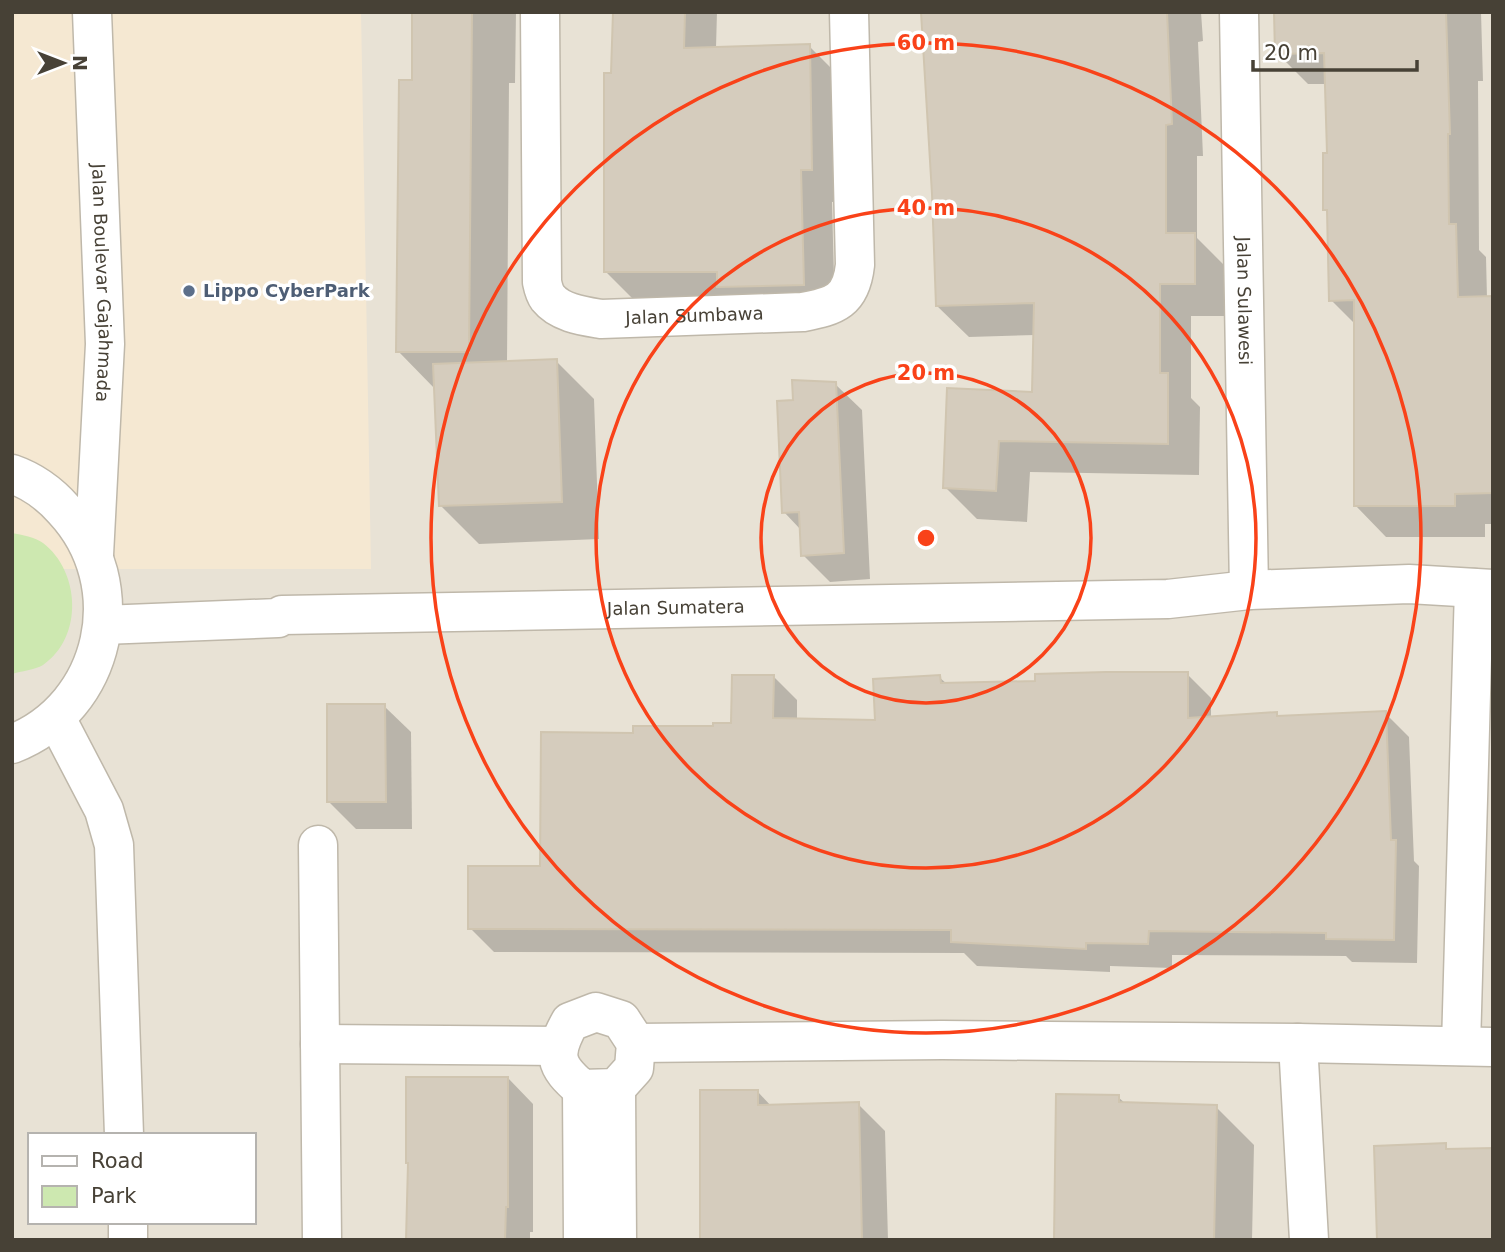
<svg xmlns="http://www.w3.org/2000/svg" width="1505" height="1252" font-family="'DejaVu Sans',sans-serif">
<style>
.residential{fill:#e8e2d5;fill-rule:evenodd}
.commercial{fill:#f5e8d2}
.green{fill:#cde8b0}
.shadow{fill:#0003}
.building{fill:#d5ccbd;stroke:#d0c5b0;stroke-width:2}
.lines{fill:none;stroke-linecap:round;stroke-linejoin:round}
.minor-casing{stroke:#bfb8aa;stroke-width:41}
.minor{stroke:#fff;stroke-width:38}
.ring{fill:none;stroke:#f94219;stroke-width:3.5}
.service-dot{fill:#5c6f8a;stroke:#fff;stroke-width:2.5}
.labels{text-anchor:middle;stroke-width:7;stroke-linejoin:round;paint-order:stroke}
.street-label{font-size:18px;fill:#474136;stroke:#fff}
.service-label{font-size:18px;font-weight:bold;fill:#4e5e75;stroke:#fff;text-anchor:start}
.centre{fill:#f94219;stroke:#fff;stroke-width:3.5}
.ring-label{font-size:21px;text-anchor:middle;font-weight:bold;fill:#f94219;stroke:#fff;stroke-width:7;stroke-linejoin:round;paint-order:stroke}
</style>
<rect width="100%" height="100%" fill="#f4f0e7"/>
<path class="residential" d="M 12,12 L 1493,12 L 1493,1240 L 12,1240 ZM 30,1135 L 254,1135 L 254,1222 L 30,1222 Z"/>
<polygon class="commercial" points="12,12 361,12 371,569 12,569"/>
<path class="green" d="M 12,533 C 22,535 35,537 43,543 C 80,571 84,637 43,665 C 35,670 21,671 12,674 Z"/>
<g class="shadow">
<polygon points="414,12 516,12 515,83 509,83 507,363 556,361 594,399 599,539 479,544 441,506 436,390 398,351 414,82"/>
<polygon points="614,12 717,12 716,48 809,46 841,78 843,201 832,202 835,316 638,304 606,272"/>
<polygon points="1102,12 1201,12 1203,41 1198,42 1203,156 1197,156 1197,238 1226,267 1226,316 1191,316 1191,398 1200,407 1199,475 1030,472 1027,522 977,519 945,487 1034,394 1035,335 969,337 937,306"/>
<polygon points="1276,12 1481,12 1483,81 1478,81 1479,250 1486,257 1487,298 1493,298 1493,524 1485,524 1485,537 1386,537 1356,506 1356,325 1331,300 1329,214 1325,210 1329,155 1327,84 1308,84 1277,53"/>
<polygon points="835,384 862,410 870,579 830,582 803,555 801,530 784,512 795,402"/>
<polygon points="1187,674 1211,698 1211,718 1276,714 1281,718 1385,713 1409,737 1414,861 1419,866 1417,963 1352,962 1346,956 1172,955 1172,968 1110,966 1110,972 977,966 964,953 494,952 470,928 542,867 635,735 733,725 773,676 797,700 797,720 877,722 939,677 947,684 1037,682"/>
<polygon points="384,706 411,732 412,829 356,829 329,802"/>
<polygon points="508,1078 533,1104 533,1232 530,1232 530,1240 408,1240 410,1165 408,1163"/>
<polygon points="758,1092 772,1107 858,1104 885,1131 888,1240 702,1240"/>
<polygon points="1118,1097 1126,1104 1216,1107 1254,1145 1252,1240 1055,1240"/>
</g>
<g class="building">
<polygon points="412,12 472,12 469,352 396,352 399,80 412,80"/>
<polygon points="613,12 685,12 684,48 810,44 812,170 801,170 804,285 717,287 717,272 604,272 604,73 611,73"/>
<polygon points="921,12 1167,12 1172,124 1166,125 1166,233 1195,233 1195,284 1160,284 1160,373 1168,373 1168,444 999,441 996,491 943,488 947,388 1032,392 1034,303 936,306 932,194"/>
<polygon points="1274,12 1446,12 1450,134 1448,134 1449,224 1456,224 1458,297 1493,296 1493,493 1455,494 1455,506 1354,506 1354,300 1329,301 1327,210 1323,210 1323,153 1327,153 1324,53 1275,54"/>
<polygon points="557,359 562,502 439,506 433,364"/>
<polygon points="792,380 836,382 844,553 801,556 799,512 782,513 777,401 793,400"/>
<polygon points="1106,672 1188,672 1188,718 1277,712 1277,716 1386,711 1391,840 1396,840 1394,940 1326,939 1326,933 1149,931 1148,944 1086,943 1086,949 951,942 951,930 468,929 468,866 540,866 541,732 633,733 633,726 713,726 713,723 731,723 732,675 774,675 773,718 875,720 873,679 940,675 941,683 1035,681 1035,674"/>
<polygon points="327,704 385,704 386,802 327,802"/>
<polygon points="406,1077 508,1077 508,1207 506,1207 505,1240 406,1240 408,1163 406,1163"/>
<polygon points="700,1090 758,1090 758,1105 859,1102 862,1240 700,1240"/>
<polygon points="1056,1094 1119,1095 1119,1102 1217,1105 1214,1240 1054,1240"/>
<polygon points="1446,1143 1446,1149 1493,1148 1493,1240 1377,1240 1374,1146"/>
</g>
<g class="lines">
<defs>
<g id="minor">
<path id="s1" d="M 92,12 L 105,344 L 94,555"/>
<path id="s2" d="M 540,12 L 542,282 C 543,287 545,294 548,298 C 560,313 583,316 601,319 L 803,312 C 835,306 851,301 855,265 L 849,12"/>
<path id="s3" d="M 1239,12 L 1249,590"/>
<path d="M 12,474 C 32,481 50,494 64,510 C 133,584 107,707 12,744"/>
<path id="s4" d="M 103,625 L 278,618 L 282,615 L 1168,599 L 1249,590 L 1409,584 L 1493,589"/>
<polyline points="56,718 104,810 114,845 124,1135"/>
<polyline points="318,845 322,1240"/>
<path d="M 596,1012 L 621,1020 L 636,1043 L 634,1068 L 616,1088 L 582,1089 C 554,1065 552,1055 570,1022 Z"/>
<polyline points="636,1043 942,1040 1298,1043 1493,1047"/>
<polyline points="1298,1043 1309,1240"/>
<polyline points="320,1044 558,1046"/>
<polyline points="1461,1046 1474,588"/>
<polyline points="616,1088 617,1240"/>
<polyline points="582,1089 583,1240"/>
<polyline points="128,1222 128,1240"/>
</g>
</defs>
<use href="#minor" class="minor-casing"/>
<use href="#minor" class="minor"/>
</g>
<g class="ring">
<circle cx="926" cy="538" r="165"/>
<circle cx="926" cy="538" r="330"/>
<circle cx="926" cy="538" r="495"/>
</g>
<circle class="service-dot" cx="189" cy="291" r="7"/>
<g class="labels">
<g class="street-label">
<text dy="6" stroke="none"><textPath href="#s1" startOffset="271">Jalan Boulevar Gajahmada</textPath></text>
<text dy="6" stroke="none"><textPath href="#s3" startOffset="289">Jalan Sulawesi</textPath></text>
<text dy="6" stroke="none"><textPath href="#s2" startOffset="439">Jalan Sumbawa</textPath></text>
<text dy="6" stroke="none"><textPath href="#s4" startOffset="574">Jalan Sumatera</textPath></text>
</g>
<g class="service-label">
<text x="203" y="297">Lippo CyberPark</text>
</g>
</g>
<circle cx="926" cy="538" r="10" class="centre"/>
<g class="ring-label">
<text x="926" y="50">60 m</text>
<text x="926" y="215">40 m</text>
<text x="926" y="380">20 m</text>
</g>
<rect width="1505" height="1252" fill="none" stroke="#474136" stroke-width="28"/>
<rect x="28" y="1133" width="228" height="91" fill="#ffffff" stroke="#b5b3af" stroke-width="2"/>
<rect x="42" y="1156" width="35" height="10" fill="#ffffff" stroke="#b5b3af" stroke-width="2"/>
<text x="91" y="1168" font-size="21" fill="#474136">Road</text>
<rect x="42" y="1186" width="35" height="21" fill="#cde8b0" stroke="#b5b3af" stroke-width="2"/>
<text x="91" y="1203" font-size="21" fill="#474136">Park</text>
<g transform="translate(63 63) rotate(90)" stroke="#ffffff" stroke-width="5" paint-order="stroke">
<path d="M0-5L12 26L0 18L-12 26Z" fill="#474136"/>
<text y="-10" font-size="19" font-weight="bold" text-anchor="middle" fill="#474136">N</text>
</g>
<path d="M1253 60v10h164v-10" fill="none" stroke="#474136" stroke-width="3.5"/>
<text x="1264" y="60" font-size="21" fill="#474136" stroke="#ffffff" stroke-width="5" paint-order="stroke">20 m</text>
</svg>
